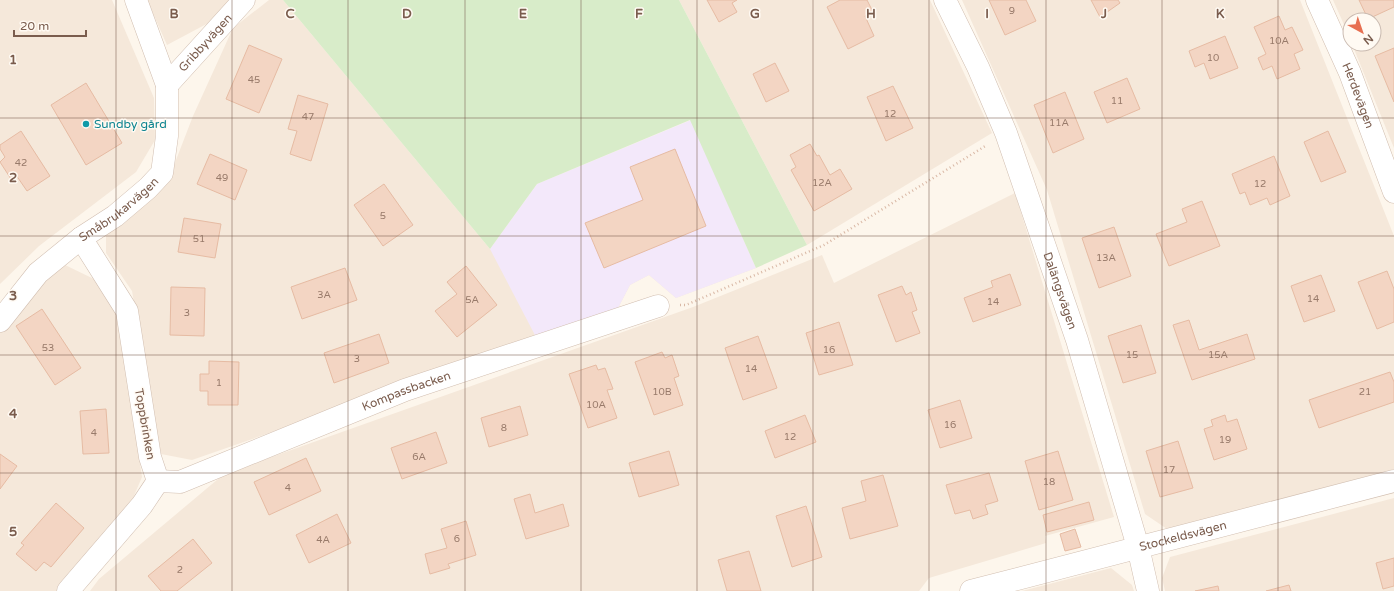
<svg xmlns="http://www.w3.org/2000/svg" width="1394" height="591" font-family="'Varela Round',sans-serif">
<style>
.residential{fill:#f5e8da}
.education{fill:#f3e8fa}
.green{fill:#d8ecc9}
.building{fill:#f3d5c3;stroke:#e6bba3}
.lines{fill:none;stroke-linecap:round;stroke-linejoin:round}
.street-casing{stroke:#d1beb0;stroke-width:23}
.path{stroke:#d9b8a5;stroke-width:2.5;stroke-dasharray:1 3;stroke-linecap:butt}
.street{stroke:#fff;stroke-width:22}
.grid{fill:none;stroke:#7a5c4d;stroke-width:1;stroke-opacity:0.55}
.culture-dot{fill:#0f9aa8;stroke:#fffaf3;stroke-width:1.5}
.labels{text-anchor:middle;stroke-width:3;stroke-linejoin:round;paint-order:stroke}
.number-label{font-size:10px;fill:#987a6a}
.street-label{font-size:12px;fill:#7a5c4d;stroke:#fffaf3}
.culture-label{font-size:12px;fill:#0d838f;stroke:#fffaf3;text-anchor:start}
.grid-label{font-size:13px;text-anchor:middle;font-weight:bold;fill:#7a5c4d;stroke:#fffaf3;stroke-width:3;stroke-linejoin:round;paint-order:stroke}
</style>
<rect width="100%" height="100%" fill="#fdf6ec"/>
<g class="residential">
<polygon points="0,0 112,0 154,98 155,140 136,172 39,246 0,284"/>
<polygon points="147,0 231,0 214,20 167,45"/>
<polygon points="269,0 283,0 490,249 756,268 676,298 649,275 630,285 616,312 192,460 161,454 132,291 106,253 106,234 171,173 193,116 233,28"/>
<polygon points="679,0 930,0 992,133 807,245"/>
<polygon points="962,0 1300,0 1394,236 1394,469 1167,529 1145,514 1047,190"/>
<polygon points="1333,0 1394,0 1394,148 1352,44 1374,44 1374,20 1350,20 1350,38"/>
<polygon points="1015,193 1114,517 1045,536 1046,543 929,578 919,591 90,591 99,579 224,474 693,307 822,255 834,283"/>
<polygon points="63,264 96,280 117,313 142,477 127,512 57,591 0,591 0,333 26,294"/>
<polygon points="1394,498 1394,591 1165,591 1162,578 1170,557"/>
<polygon points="1111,568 1132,585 1134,591 1022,591"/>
</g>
<polygon class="education" points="691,120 756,268 676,298 649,275 630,285 616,312 537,339 490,249 537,184"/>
<polygon class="green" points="283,0 679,0 807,245 756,268 690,120 537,184 490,249"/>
<g class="building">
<polygon points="707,0 737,0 732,3 737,12 719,22"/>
<polygon points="840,0 867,0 873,12 865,16 874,36 848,49 827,7"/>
<polygon points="989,0 1026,0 1036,21 1005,35"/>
<polygon points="1091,0 1118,0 1120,3 1100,17"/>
<polygon points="1359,0 1394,0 1394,7 1368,19"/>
<polygon points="1279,16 1285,30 1292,27 1303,50 1294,54 1300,69 1277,79 1272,66 1263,70 1258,58 1266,54 1254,27"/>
<polygon points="1225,36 1238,68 1210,79 1204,63 1195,67 1189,51"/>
<polygon points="249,45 282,59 259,113 226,99"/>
<polygon points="1394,48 1394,102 1375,56"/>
<polygon points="775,63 789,91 766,102 753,74"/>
<polygon points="1127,78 1140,109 1107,123 1094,92"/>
<polygon points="86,83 122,143 86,165 51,105"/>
<polygon points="893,86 913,128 886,141 867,97"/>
<polygon points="1065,92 1084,139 1053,153 1034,105"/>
<polygon points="298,95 328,104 311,161 290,154 297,131 288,129"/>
<polygon points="21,131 50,176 27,191 16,175 11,179 0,162 5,157 0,149 0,145"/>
<polygon points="1328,131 1346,172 1321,182 1304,142"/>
<polygon points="810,144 817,156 819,155 830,175 840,169 852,189 814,211 791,170 796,167 790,155"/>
<polygon points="675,149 706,226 604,268 585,223 643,200 630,167"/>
<polygon points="210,154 247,170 235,200 197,184"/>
<polygon points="1274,156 1290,196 1270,205 1267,198 1250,205 1245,192 1240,194 1232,174"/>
<polygon points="384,184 413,225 383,246 354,205"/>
<polygon points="1202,201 1220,246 1169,266 1156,234 1187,222 1182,209"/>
<polygon points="184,218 221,224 215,258 178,252"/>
<polygon points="1114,227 1131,276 1099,288 1082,238"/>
<polygon points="466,266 497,305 457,337 435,311 457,294 447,282"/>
<polygon points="345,268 357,300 302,319 291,287"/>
<polygon points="1387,271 1394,289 1394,322 1377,329 1358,282"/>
<polygon points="1010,274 1021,305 973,322 964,298 993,287 991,281"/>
<polygon points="1321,275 1335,311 1304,322 1291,286"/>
<polygon points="902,286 906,295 911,292 917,310 912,312 920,333 896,342 878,295"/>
<polygon points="171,287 205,288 204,336 170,335"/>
<polygon points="42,309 81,368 55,385 16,326"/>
<polygon points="1189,320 1199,350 1247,334 1255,359 1192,380 1173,325"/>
<polygon points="839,322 853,365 819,375 806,333"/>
<polygon points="1141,325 1156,373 1123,383 1108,336"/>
<polygon points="379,334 389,363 334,383 324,353"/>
<polygon points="758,336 777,388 743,400 725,348"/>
<polygon points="662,352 665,358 672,355 679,376 674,378 683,405 654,415 635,362"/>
<polygon points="209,361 239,362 238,405 208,405 208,391 200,391 200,374 209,374"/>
<polygon points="596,365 598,370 605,368 613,389 607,390 617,418 588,428 569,374"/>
<polygon points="1390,372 1394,382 1394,402 1319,428 1309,400"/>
<polygon points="960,400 972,438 940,448 928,410"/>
<polygon points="520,406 528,435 489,447 481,418"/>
<polygon points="106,409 109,453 83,454 80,411"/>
<polygon points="805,415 816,442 775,458 765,431"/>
<polygon points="1225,415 1227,422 1237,419 1247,449 1214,460 1204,429 1213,426 1211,420"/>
<polygon points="436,432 447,463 402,479 391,448"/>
<polygon points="1178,441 1193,488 1160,497 1146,451"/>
<polygon points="669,451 679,485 639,497 629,463"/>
<polygon points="1058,451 1073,500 1039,510 1025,461"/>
<polygon points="0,454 17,466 0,489"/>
<polygon points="306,458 321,491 269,515 254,482"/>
<polygon points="989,473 998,501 985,505 988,514 973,519 970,510 955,514 946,485"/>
<polygon points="883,475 898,526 850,539 842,508 866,501 861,481"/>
<polygon points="530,494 535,513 563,504 569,526 526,539 514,499"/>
<polygon points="1089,502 1094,520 1047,532 1043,515"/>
<polygon points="56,503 84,528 51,567 44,562 36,571 16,554 24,545 21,543"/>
<polygon points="806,506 822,557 792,567 776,516"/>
<polygon points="337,514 351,543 309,563 296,535"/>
<polygon points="466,521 476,555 448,564 450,568 430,574 425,554 447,548 441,529"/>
<polygon points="1075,529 1081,547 1065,551 1060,534"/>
<polygon points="193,539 212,563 177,591 161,591 148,576"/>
<polygon points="749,551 761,591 727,591 718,560"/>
<polygon points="1394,558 1394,586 1383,589 1376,563"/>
<polygon points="1289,585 1291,591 1266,591"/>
<polygon points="1218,586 1219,591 1195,591"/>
</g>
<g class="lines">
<defs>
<g id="street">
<path id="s1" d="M 945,0 L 978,67 L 1006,133 L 1077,340 L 1138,547 L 1148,591"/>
<path id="s2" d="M 1317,0 L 1350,73 L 1394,192"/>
<path id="s3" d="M 167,85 L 244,0"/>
<path id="s4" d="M 0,321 L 38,273 L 81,238 L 115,216 L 148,188 L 162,173 L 167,136 L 167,85 L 136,0"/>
<path id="s5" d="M 158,481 L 180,482 L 405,390 L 658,306"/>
<polyline points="68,591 142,505 158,481 150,457 127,311 81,238"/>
<path id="s6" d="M 971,591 L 1394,481"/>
</g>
</defs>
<use href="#street" class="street-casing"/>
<polyline class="path" points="680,305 686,305 824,245 987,145"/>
<use href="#street" class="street"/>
</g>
<path class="grid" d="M 116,0 L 116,591M 232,0 L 232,591M 348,0 L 348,591M 465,0 L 465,591M 581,0 L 581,591M 697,0 L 697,591M 813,0 L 813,591M 929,0 L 929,591M 1046,0 L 1046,591M 1162,0 L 1162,591M 1278,0 L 1278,591M 0,118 L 1394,118M 0,236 L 1394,236M 0,355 L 1394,355M 0,473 L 1394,473"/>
<circle class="culture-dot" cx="86" cy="124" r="4"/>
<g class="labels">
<g class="number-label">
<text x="1012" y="14">9</text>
<text x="1279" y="44">10A</text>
<text x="1213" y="61">10</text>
<text x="254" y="83">45</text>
<text x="1117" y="104">11</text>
<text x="890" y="117">12</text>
<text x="308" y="120">47</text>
<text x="1059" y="126">11A</text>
<text x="21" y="166">42</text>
<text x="222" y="181">49</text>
<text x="822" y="186">12A</text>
<text x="1260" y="187">12</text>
<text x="383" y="219">5</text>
<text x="199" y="242">51</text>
<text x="1106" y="261">13A</text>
<text x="324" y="298">3A</text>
<text x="1313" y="302">14</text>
<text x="472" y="303">5A</text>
<text x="993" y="305">14</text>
<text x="187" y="316">3</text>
<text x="48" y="351">53</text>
<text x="829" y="353">16</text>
<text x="1132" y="358">15</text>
<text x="1218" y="358">15A</text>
<text x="357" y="362">3</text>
<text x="751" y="372">14</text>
<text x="219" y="386">1</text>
<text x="662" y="395">10B</text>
<text x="1365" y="395">21</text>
<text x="596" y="408">10A</text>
<text x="950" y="428">16</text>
<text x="504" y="431">8</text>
<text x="94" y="436">4</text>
<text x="790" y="440">12</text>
<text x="1225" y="443">19</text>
<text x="419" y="460">6A</text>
<text x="1169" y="473">17</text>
<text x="1049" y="485">18</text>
<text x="288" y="491">4</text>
<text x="457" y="542">6</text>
<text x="323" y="543">4A</text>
<text x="180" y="573">2</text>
</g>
<g class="street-label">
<text dy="4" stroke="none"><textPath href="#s3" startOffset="57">Gribbyvägen</textPath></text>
<text dy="4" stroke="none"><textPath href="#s2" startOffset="104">Herdevägen</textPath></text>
<text dy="4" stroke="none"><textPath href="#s4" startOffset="164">Småbrukarvägen</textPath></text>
<text dy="4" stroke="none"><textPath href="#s1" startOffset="313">Dalängsvägen</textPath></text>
<text dy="4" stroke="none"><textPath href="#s5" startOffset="266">Kompassbacken</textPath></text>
<text transform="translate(145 424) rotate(80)" y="4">Toppbrinken</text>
<text dy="4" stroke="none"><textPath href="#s6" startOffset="219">Stockeldsvägen</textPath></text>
</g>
<g class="culture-label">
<text x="94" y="128">Sundby gård</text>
</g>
</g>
<g class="grid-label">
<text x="174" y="18">B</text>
<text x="290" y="18">C</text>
<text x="407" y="18">D</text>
<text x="523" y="18">E</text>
<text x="639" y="18">F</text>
<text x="755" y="18">G</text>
<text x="871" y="18">H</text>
<text x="987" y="18">I</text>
<text x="1104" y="18">J</text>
<text x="1220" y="18">K</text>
<text x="13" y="64">1</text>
<text x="13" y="182">2</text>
<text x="13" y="300">3</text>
<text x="13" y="418">4</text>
<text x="13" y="536">5</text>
</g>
<g transform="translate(1362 32) rotate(140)"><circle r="19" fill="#fffaf3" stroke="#cabbb1"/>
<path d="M0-3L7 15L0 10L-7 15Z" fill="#e76f51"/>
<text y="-6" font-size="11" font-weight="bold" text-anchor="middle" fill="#7a5c4d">N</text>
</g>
<path d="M14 30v6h72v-6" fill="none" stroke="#7a5c4d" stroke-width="2"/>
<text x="20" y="30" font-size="12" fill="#7a5c4d" stroke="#fffaf3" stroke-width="3" paint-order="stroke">20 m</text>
</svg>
